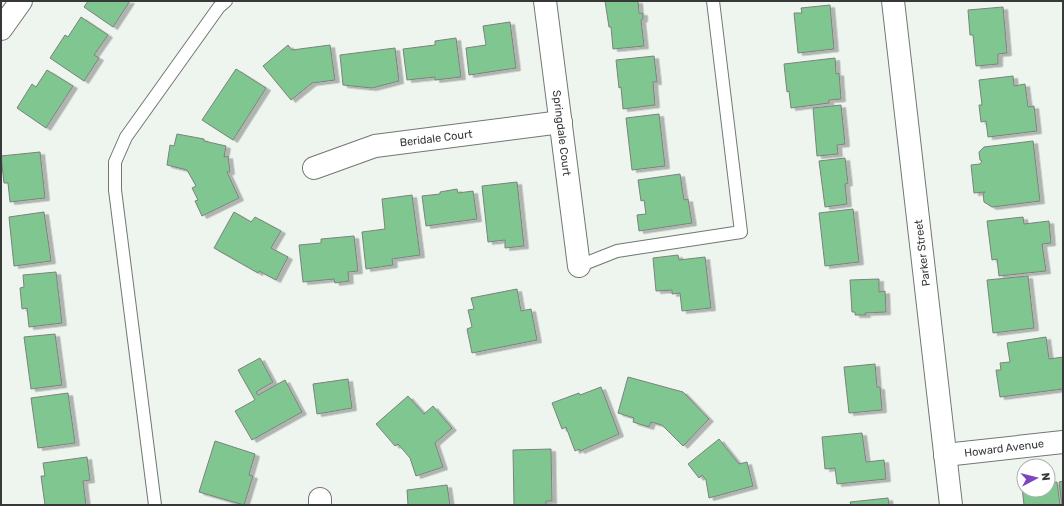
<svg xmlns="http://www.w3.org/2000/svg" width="1064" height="506" font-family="Rubik,sans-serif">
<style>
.building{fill:#7fc690;stroke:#7c827d;filter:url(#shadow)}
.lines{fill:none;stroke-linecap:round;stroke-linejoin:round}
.service-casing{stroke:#717772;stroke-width:14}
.minor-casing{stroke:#717772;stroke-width:24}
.tertiary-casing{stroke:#717772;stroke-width:24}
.service{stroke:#fff;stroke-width:12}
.minor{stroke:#fff;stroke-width:22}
.tertiary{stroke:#fff;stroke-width:22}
.labels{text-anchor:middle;stroke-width:3.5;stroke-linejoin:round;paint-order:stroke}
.street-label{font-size:11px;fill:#363937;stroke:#fff}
</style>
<defs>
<filter id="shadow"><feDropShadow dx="4.5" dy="2.5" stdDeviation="0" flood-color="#0004"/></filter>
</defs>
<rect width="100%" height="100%" fill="#eef5ef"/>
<g class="building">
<polygon points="88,1 130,1 113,27 84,7"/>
<polygon points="605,1 638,1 639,13 643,13 643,19 641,20 644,46 613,49 611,27 609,27"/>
<polygon points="830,5 834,49 798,53 794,13 802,13 801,8"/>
<polygon points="1003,7 1007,53 998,54 998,64 976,66 973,35 970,35 968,10"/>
<polygon points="81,17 108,35 94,55 99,58 84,81 50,58 65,35 68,37"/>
<polygon points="510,22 516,68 469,75 466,48 486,45 483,26"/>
<polygon points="456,38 461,77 435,80 435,77 407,80 403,49 435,45 435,41"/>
<polygon points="288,45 292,50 330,45 335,80 312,83 291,100 263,66"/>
<polygon points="395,48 399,81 372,88 343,85 340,55"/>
<polygon points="654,56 657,82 653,82 655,105 623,109 621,87 619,88 616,60"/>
<polygon points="835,58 836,74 839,73 841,99 829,100 829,103 791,108 789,91 787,92 784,64"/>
<polygon points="236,69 266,88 233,140 202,120"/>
<polygon points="47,70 73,86 46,128 17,108 32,84 36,87"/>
<polygon points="1013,76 1014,86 1025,84 1028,107 1034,106 1037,131 988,137 986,121 981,122 979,105 982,105 979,80"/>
<polygon points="841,105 845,144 837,145 838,154 817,156 813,108"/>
<polygon points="659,114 665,166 632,170 626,118"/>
<polygon points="177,134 204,139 204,141 226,146 224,157 228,156 230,172 227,172 239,198 202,216 195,201 198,200 192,188 196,186 187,170 167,165 170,145 174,146"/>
<polygon points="1033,141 1040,201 992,207 984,202 983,193 985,192 974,193 971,165 980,164 982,161 980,160 979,152 984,147"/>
<polygon points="40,152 45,198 10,202 8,183 4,183 1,156"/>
<polygon points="845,158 848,183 845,184 847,204 825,207 819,161"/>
<polygon points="680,174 684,200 688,199 692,223 639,231 637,215 646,214 644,200 641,201 638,180"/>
<polygon points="517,182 524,246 505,248 505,240 488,242 482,186"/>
<polygon points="457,189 458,193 473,191 477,219 426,226 422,196 440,194 440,192"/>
<polygon points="412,195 420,255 392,259 393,265 366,269 362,232 385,229 382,199"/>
<polygon points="853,209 859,262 825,266 819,213"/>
<polygon points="44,212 51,261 14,266 9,217"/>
<polygon points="234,212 251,222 255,217 281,231 271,248 288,257 276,280 259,271 258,273 214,248"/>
<polygon points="1023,217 1024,224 1049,221 1051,243 1042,244 1046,271 999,276 997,259 992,260 987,221"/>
<polygon points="354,236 358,271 348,272 349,281 335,283 334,279 303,282 299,245 321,243 321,239"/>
<polygon points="678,255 679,260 705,257 711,308 682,311 680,293 672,294 672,290 656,291 653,258"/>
<polygon points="56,272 62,323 29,327 27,308 22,309 20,288 24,287 23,275"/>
<polygon points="1028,276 1034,328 993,333 987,280"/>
<polygon points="879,279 879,292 885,291 886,312 865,313 866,315 855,315 855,312 852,312 850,280"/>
<polygon points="517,289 521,311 531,309 537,340 472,353 467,329 472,327 468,310 474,309 471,298"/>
<polygon points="55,334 62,385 31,389 24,337"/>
<polygon points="1046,337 1049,359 1063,357 1063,389 1000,397 996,370 1001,370 1000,363 1010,362 1007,343"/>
<polygon points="260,358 273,382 256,392 258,395 285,380 302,412 252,440 235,411 255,400 238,370"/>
<polygon points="875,364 877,387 880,387 882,410 849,413 844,367"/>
<polygon points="628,377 683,392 709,419 683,446 662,425 651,422 649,427 633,422 634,418 618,413"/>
<polygon points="348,379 352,408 317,414 313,384"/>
<polygon points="601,387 619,434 580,451 579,449 575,451 566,427 562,429 552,403 579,393 580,395"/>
<polygon points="68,393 75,443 38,448 31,398"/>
<polygon points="408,396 424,414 433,406 452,428 435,443 443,467 416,476 410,458 398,444 395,446 376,424"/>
<polygon points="862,433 866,462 884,460 886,479 837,484 835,468 825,469 822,437"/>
<polygon points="719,439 739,464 747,462 753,486 709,498 706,480 702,475 699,478 688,464"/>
<polygon points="215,441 255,454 249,475 253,476 244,505 199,492"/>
<polygon points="551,449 552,501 546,501 546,505 514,505 513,450"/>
<polygon points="87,457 90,480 83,481 86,505 45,505 41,476 45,476 43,463"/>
<polygon points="1063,481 1063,505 1062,505 1059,482"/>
<polygon points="1057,482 1060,505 1024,505 1022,487 1024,486 1024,490 1048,490 1048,483"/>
<polygon points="447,485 450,505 408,505 407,490"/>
<polygon points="888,498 889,505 851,505 850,502"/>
</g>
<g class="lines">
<defs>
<g id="service">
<polyline points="579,266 617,251 741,232 713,1"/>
<polyline points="155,505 115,190 115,162 126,137 219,7 226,1"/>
</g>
<g id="minor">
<polyline points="545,1 579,266"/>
<polyline points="1,29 21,1"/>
<polyline points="314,168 375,146 561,122"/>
<polyline points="945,455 1063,442"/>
<polyline points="320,499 320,505"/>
</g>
<polyline id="tertiary" points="893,1 951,505"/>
</defs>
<use href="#service" class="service-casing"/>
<use href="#minor" class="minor-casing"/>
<use href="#tertiary" class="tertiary-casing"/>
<use href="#service" class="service"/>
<use href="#minor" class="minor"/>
<use href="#tertiary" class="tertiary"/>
</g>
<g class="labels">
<g class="street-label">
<text transform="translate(562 133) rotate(83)" y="4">Springdale Court</text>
<text transform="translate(436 138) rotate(-7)" y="4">Beridale Court</text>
<text transform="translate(922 253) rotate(-97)" y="4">Parker Street</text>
<text transform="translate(1004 448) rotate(-7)" y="4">Howard Avenue</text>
</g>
</g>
<rect width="1064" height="506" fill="none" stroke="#363937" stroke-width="4"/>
<g transform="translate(1036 478) rotate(83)"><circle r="19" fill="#ffffff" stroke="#afb0af"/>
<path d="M0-3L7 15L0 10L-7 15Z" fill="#7c47be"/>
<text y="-6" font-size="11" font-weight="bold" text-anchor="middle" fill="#363937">N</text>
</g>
</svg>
